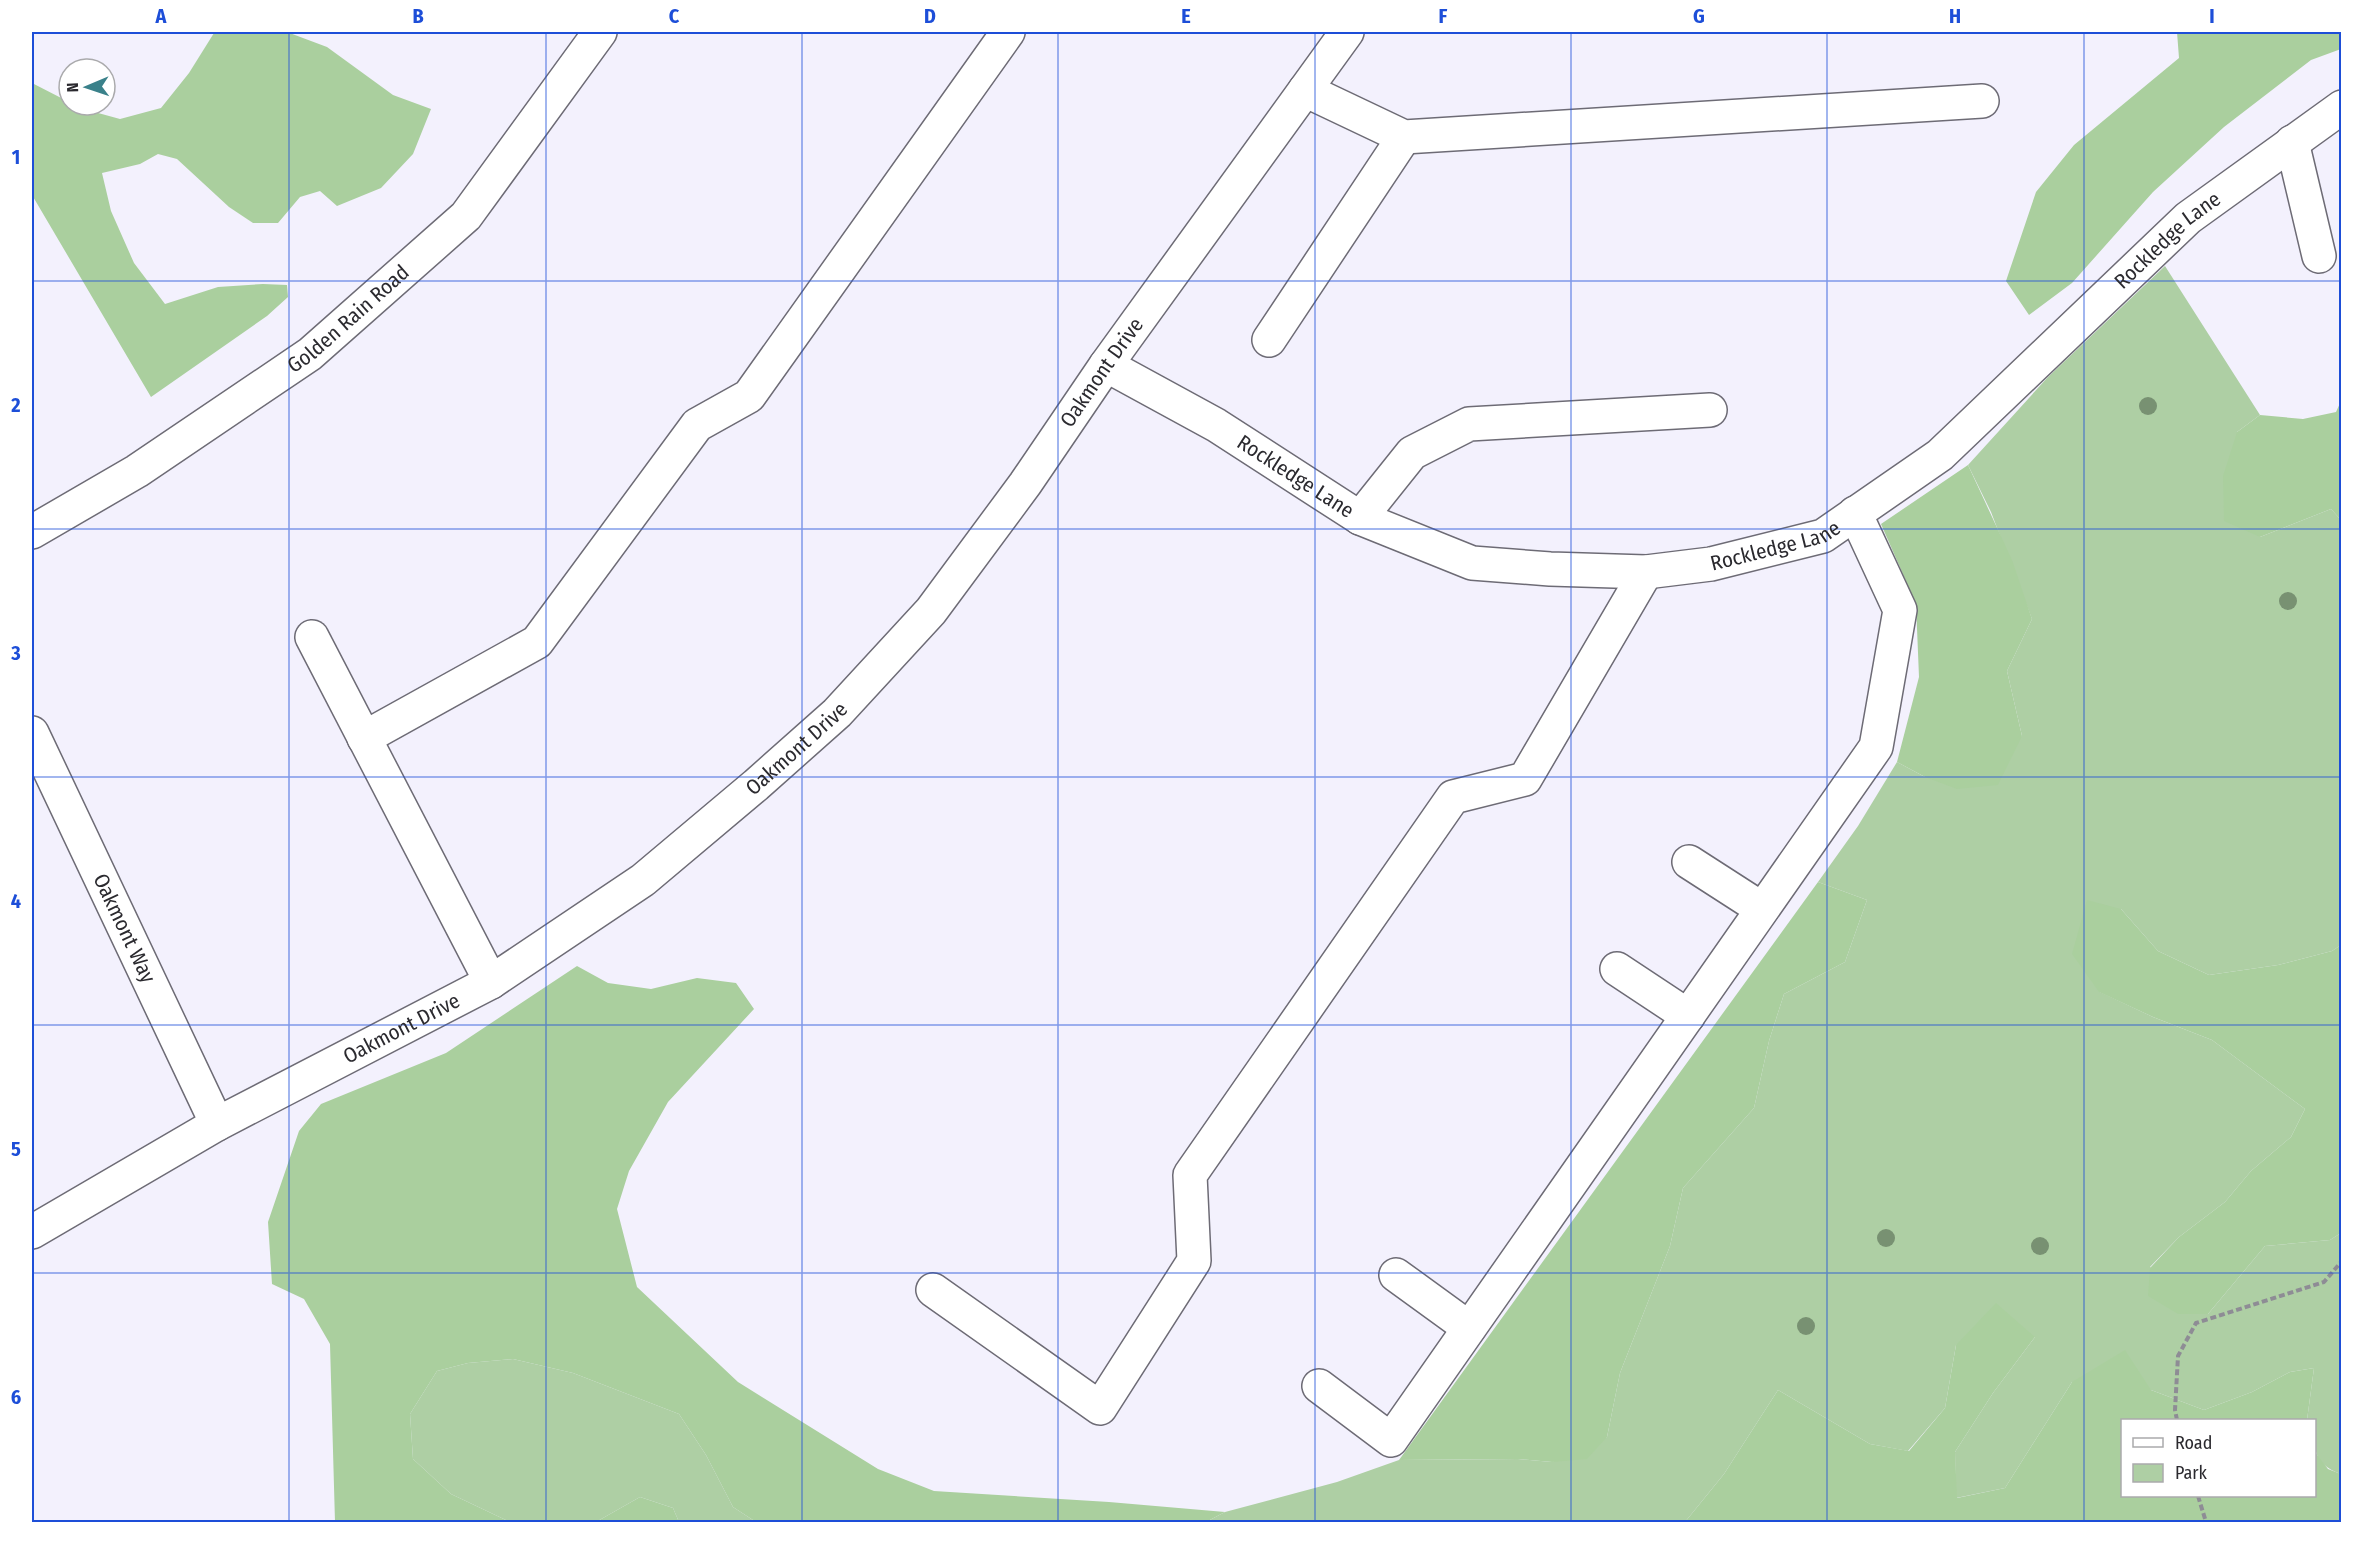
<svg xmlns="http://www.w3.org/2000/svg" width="2373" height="1554" font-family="'Fira Sans Condensed',sans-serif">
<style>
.green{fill:#aecfa4}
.forest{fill:#aacf9e}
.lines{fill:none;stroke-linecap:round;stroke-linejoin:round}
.minor-casing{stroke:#6d6b75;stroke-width:36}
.path{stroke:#8e8c95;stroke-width:4;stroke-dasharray:6 3;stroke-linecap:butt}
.minor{stroke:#fff;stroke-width:33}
.tree{fill:#789172}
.grid{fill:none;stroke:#1d4ed8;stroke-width:1.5;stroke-opacity:0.55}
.labels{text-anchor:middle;stroke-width:4.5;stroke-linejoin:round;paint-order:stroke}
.street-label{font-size:21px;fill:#2b2a2f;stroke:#fff}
.neatline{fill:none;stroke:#1d4ed8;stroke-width:2}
.grid-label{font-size:20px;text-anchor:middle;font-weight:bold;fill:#1d4ed8}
</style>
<rect width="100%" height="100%" fill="#f3f1fd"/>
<g class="green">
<path d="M 2165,266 L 2260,415 L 2237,432 L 2260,537 L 2331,509 L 2341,520 L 2341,945 L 2332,951 L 2278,965 L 2209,975 L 2158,951 L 2121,909 L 2100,992 L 2153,1017 L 2212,1040 L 2305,1109 L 2291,1137 L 2251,1171 L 2225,1202 L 2179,1237 L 2150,1267 L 2208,1314 L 2265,1246 L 2330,1240 L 2341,1233 L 2341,1474 C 2311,1463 2315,1448 2314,1420 L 2307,1420 L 2314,1368 L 2290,1372 L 2252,1392 L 2204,1410 L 2151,1390 L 2072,1382 L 2005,1488 L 1956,1498 L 1955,1452 L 1993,1393 L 2035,1337 L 1956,1345 L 1945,1408 L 1908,1451 L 1870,1444 L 1778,1390 L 1724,1474 L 1685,1522 L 1206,1522 L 1225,1512 L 1337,1482 L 1399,1460 L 1518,1459 L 1552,1462 L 1607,1437 L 1620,1373 L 1670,1246 L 1683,1188 L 1754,1108 L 1769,1041 L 1784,994 L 1845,962 L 1867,900 L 1818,882 L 1858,826 L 1897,762 L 1925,777 L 2022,736 L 2007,671 L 2032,619 L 1991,512 L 1968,465 L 2048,377 Z"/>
<polygon points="513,1359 573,1373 679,1414 706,1455 733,1507 756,1522 679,1522 673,1508 640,1497 596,1522 510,1522 451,1494 413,1459 410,1414 437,1371 468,1363"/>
</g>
<g class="forest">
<polygon points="227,32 287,32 327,47 393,95 431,109 413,154 381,188 337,206 320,191 300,197 278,223 253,223 229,207 177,159 158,154 140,164 102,173 111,211 134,263 165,304 218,287 263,284 287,285 288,297 267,316 151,397 32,195 32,83 69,102 69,105 120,119 161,108 189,73 214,33"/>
<polygon points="2177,32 2341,32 2341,49 2311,60 2224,127 2153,192 2072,283 2029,315 2006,281 2036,192 2074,145 2179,58"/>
<polygon points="2341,401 2341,520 2331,509 2260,537 2224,521 2223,476 2237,432 2260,415 2303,419 2336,412"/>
<polygon points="1968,465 2012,560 2032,619 2007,671 2022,736 1998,785 1957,789 1925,777 1897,762 1919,677 1916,604 1881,524"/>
<polygon points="1818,882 1867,900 1845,962 1784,994 1769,1041 1754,1108 1683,1188 1670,1246 1620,1373 1607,1437 1587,1459 1552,1462 1518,1459 1399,1460"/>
<polygon points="2087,900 2121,909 2158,951 2209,975 2278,965 2332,951 2341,945 2341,1233 2330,1240 2265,1246 2208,1314 2178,1314 2148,1296 2150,1268 2179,1237 2225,1202 2251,1171 2291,1137 2305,1109 2212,1040 2153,1017 2099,992 2072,954"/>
<polygon points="577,966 608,983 651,989 697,978 736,983 754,1009 668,1102 629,1171 617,1209 637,1287 738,1382 878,1469 934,1491 1109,1502 1225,1512 1206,1522 756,1522 733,1507 706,1455 679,1414 573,1373 513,1359 468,1363 437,1371 410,1414 413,1459 451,1494 510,1522 335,1522 330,1344 304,1299 272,1284 268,1222 299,1131 321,1104 446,1053"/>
<polygon points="1996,1303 2035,1337 1993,1393 1955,1452 1957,1498 2005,1488 2072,1382 2125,1350 2151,1390 2204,1410 2252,1392 2290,1372 2314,1368 2307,1420 2122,1420 2122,1496 2314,1496 2315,1452 2328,1469 2341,1474 2341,1522 1685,1522 1724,1474 1778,1390 1870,1444 1909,1451 1945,1408 1956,1345"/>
<polygon points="640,1497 673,1508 679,1522 596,1522"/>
</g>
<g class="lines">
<defs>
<g id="minor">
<polyline points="1305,90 1404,137 1982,101"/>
<polyline points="2292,142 2319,256"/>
<polyline points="1269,340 1404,137"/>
<path id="s1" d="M 1106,365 L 1216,425 L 1360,518 L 1472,563 L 1550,569 L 1646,572 L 1711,564 L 1823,536 L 1940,455 L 2188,218 L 2342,107"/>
<polyline points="1360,518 1412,453 1469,424 1710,410"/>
<path id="s2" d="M 32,532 L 137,471 L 310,354 L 466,216 L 600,32"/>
<polyline points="312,637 491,982"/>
<path id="s3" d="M 32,733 L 217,1124"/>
<polyline points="364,738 537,642 697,425 749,396 1008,32"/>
<polyline points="1689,862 1762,909"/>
<polyline points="1617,969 1688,1016"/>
<path id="s4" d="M 32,1232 L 217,1124 L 491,982 L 643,880 L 756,785 L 837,713 L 931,611 L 1025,484 L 1106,365 L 1347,32"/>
<polyline points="1396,1275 1469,1328"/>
<polyline points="933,1290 1100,1408 1194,1261 1190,1175 1453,797 1525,779 1646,572"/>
<polyline points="1319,1386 1391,1440 1876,747 1900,610 1855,513"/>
</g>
</defs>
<use href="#minor" class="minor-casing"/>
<g class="path">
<polyline points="2177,1420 2175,1410 2178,1356 2196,1323 2324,1282 2342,1261"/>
<polyline points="2198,1496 2206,1522"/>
</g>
<use href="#minor" class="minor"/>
</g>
<g class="tree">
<circle cx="2148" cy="406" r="9"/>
<circle cx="2288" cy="601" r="9"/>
<circle cx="1886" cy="1238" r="9"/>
<circle cx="2040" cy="1246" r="9"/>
<circle cx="1806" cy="1326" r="9"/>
</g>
<path class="grid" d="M 289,32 L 289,1522M 546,32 L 546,1522M 802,32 L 802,1522M 1058,32 L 1058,1522M 1315,32 L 1315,1522M 1571,32 L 1571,1522M 1827,32 L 1827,1522M 2084,32 L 2084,1522M 32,281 L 2342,281M 32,529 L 2342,529M 32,777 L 2342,777M 32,1025 L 2342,1025M 32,1273 L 2342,1273"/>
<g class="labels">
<g class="street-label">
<text dy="7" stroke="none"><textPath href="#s1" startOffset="1228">Rockledge Lane</textPath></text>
<text dy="7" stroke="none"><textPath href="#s2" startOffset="382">Golden Rain Road</textPath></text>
<text dy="7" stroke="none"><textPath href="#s4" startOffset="1394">Oakmont Drive</textPath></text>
<text dy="7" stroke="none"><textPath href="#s1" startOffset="220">Rockledge Lane</textPath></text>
<text dy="7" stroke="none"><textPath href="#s1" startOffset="724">Rockledge Lane</textPath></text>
<text dy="7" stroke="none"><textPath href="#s4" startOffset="908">Oakmont Drive</textPath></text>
<text dy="7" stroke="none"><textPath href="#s3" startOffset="216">Oakmont Way</textPath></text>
<text dy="7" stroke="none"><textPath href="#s4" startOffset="422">Oakmont Drive</textPath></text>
</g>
</g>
<rect width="2373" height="1554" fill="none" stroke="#ffffff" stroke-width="66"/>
<rect x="2121" y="1419" width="195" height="78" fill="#ffffff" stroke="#aaaaac" stroke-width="1.5"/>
<rect x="2133" y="1438" width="30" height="9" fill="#ffffff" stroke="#aaaaac" stroke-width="1.5"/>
<text x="2175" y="1449" font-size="18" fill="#2b2a2f">Road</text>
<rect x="2133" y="1464" width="30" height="18" fill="#aecfa4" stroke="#aaaaac" stroke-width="1.5"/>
<text x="2175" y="1479" font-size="18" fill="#2b2a2f">Park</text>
<g transform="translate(87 87) rotate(268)"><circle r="28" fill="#ffffff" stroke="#aaaaac" stroke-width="1.5"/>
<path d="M0-4.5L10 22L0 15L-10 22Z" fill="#3a818a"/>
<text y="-9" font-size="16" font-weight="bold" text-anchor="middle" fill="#2b2a2f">N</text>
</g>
<rect x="33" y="33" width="2307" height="1488" class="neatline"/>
<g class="grid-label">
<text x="161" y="23">A</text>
<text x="418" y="23">B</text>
<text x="674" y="23">C</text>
<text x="930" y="23">D</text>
<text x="1186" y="23">E</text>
<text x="1443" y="23">F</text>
<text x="1699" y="23">G</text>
<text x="1955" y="23">H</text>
<text x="2212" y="23">I</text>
<text x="16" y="164">1</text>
<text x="16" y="412">2</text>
<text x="16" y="660">3</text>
<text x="16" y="908">4</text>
<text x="16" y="1156">5</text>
<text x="16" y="1404">6</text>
</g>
</svg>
